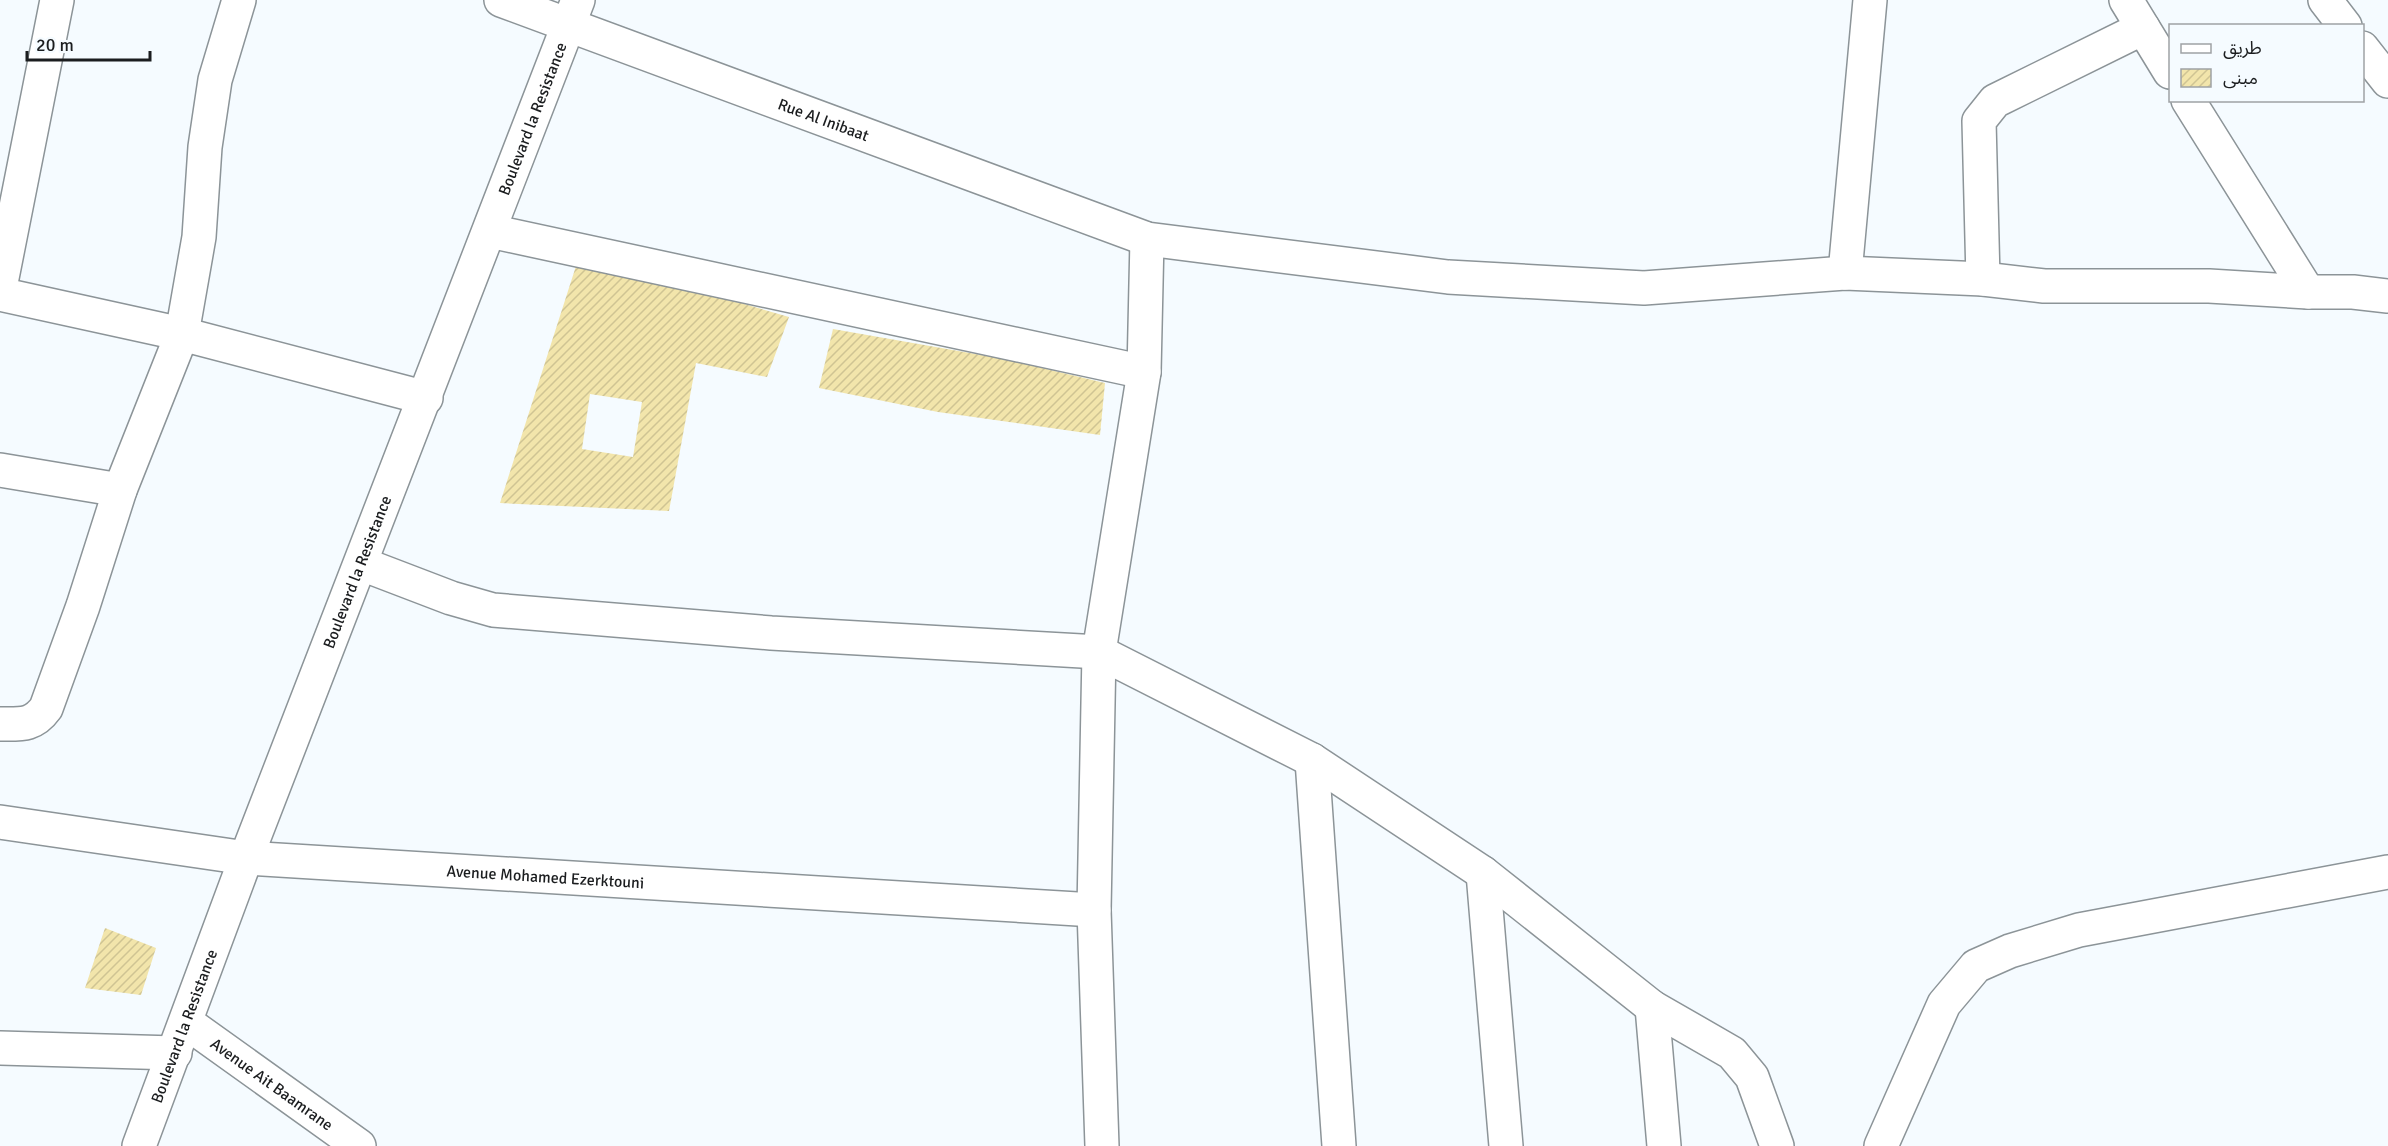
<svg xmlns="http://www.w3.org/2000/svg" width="2388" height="1146" font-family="Signika,'Noto Sans Arabic',sans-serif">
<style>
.building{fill:url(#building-hatch);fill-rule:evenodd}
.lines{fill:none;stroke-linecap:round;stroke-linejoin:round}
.street-casing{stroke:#8c9498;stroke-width:36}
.secondary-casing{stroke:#8c9498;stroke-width:36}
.street{stroke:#fff;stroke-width:33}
.secondary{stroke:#fff;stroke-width:33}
.labels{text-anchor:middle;stroke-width:5;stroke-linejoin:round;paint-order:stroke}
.street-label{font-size:16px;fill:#1b1d1f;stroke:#f5fbff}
</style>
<defs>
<pattern id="building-hatch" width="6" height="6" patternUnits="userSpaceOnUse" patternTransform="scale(1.5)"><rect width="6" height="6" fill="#f2e5ab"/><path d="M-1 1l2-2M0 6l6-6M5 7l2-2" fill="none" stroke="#cfc493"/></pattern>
</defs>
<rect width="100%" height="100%" fill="#f5fbff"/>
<g class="building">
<path d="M 576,266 L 741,303 L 789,317 L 767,377 L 696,363 L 669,511 L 500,503 ZM 590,394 L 642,402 L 633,457 L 582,449 Z"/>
<polygon points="833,329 1004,359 1105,383 1100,435 938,412 819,388"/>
<polygon points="105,928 156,948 141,995 85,988"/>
</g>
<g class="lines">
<defs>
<g id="street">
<path id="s1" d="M 501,0 L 1147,239 L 1448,277 L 1644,288 L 1845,273 L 1983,279 L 2044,286 L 2209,286 L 2308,292 L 2353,292 L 2388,296"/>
<polyline points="2126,0 2170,72"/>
<polyline points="2325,0 2345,26"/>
<polyline points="2362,48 2388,81"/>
<polyline points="2188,100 2308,292"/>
<polyline points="490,231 1144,372"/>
<polyline points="1845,273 1870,0"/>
<polyline points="1983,279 1979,121 1995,101 2143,28"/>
<polyline points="0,288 57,0"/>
<polyline points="0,294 182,334 426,398"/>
<polyline points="0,470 120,490"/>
<polyline points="362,564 451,598 493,610 771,633 1099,652 1312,760 1483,873 1652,1007 1732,1053 1752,1077 1777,1146"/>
<path d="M 0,724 C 21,724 33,726 46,708 L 83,606 L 120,490 L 182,334 L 199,237 L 205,147 L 215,80 L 239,0"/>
<polyline points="1312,760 1339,1146"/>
<path id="s2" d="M 246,858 L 1094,910"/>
<polyline points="1483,873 1506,1146"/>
<polyline points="1652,1007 1664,1146"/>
<polyline points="0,1048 175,1053"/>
<path id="s3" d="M 139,1146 L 246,858 L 578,0"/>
<polyline points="1102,1146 1094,910 1099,652 1144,372 1147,239"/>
<polyline points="1881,1146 1944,1004 1976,966 2010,951 2079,930 2388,872"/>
</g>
<g id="secondary">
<polyline points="0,822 246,858"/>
<path id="s4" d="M 186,1022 L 359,1146"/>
</g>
</defs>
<use href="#street" class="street-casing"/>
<use href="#secondary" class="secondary-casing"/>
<use href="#street" class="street"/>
<use href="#secondary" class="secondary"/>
</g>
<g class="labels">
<g class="street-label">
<text dy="6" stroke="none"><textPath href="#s3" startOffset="1100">Boulevard la Resistance</textPath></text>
<text dy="6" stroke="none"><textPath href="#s1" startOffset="344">Rue Al Inibaat</textPath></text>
<text dy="6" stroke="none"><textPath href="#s3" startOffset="614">Boulevard la Resistance</textPath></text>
<text dy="6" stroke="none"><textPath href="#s2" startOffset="300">Avenue Mohamed Ezerktouni</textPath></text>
<text dy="6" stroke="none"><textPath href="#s3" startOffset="128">Boulevard la Resistance</textPath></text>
<text dy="6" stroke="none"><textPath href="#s4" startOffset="106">Avenue Ait Baamrane</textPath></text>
</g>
</g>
<rect x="2169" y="24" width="195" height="78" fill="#f5fbff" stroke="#9ea2a5" stroke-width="1.5"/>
<rect x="2181" y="44" width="30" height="9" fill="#ffffff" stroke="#9ea2a5" stroke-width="1.5"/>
<text x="2223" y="54" font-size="18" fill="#1b1d1f">طريق</text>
<rect x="2181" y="69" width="30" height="18" fill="url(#building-hatch)" stroke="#9ea2a5" stroke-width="1.5"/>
<text x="2223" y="84" font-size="18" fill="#1b1d1f">مبنى</text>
<path d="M27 51v9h123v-9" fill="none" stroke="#1b1d1f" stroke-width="3"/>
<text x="36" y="51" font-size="18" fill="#1b1d1f" stroke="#f5fbff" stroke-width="4.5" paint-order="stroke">20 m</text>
</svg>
